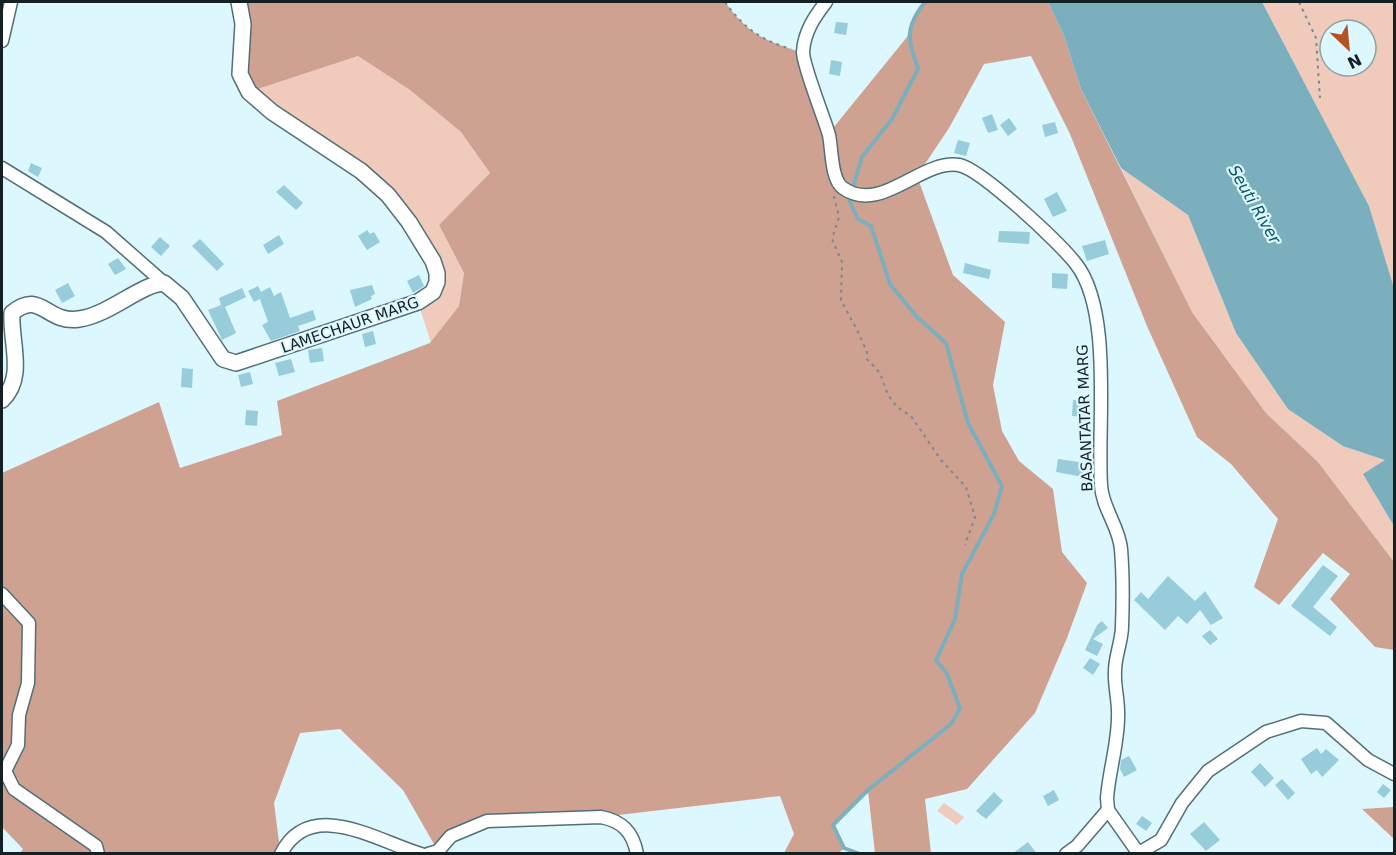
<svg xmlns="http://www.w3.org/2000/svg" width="1396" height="855" font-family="'DejaVu Sans',sans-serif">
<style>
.green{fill:#f0cabb;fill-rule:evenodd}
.forest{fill:#cea190}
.water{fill:#7bafbe}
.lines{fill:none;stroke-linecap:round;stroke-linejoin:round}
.stream{stroke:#7bafbe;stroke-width:4}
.building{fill:#97ccdb}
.minor-casing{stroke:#526f77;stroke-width:15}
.tertiary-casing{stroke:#526f77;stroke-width:18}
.path{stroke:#788b91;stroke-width:2;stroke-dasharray:3 4.5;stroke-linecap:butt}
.minor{stroke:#fff;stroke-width:12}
.tertiary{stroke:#fff;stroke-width:15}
.labels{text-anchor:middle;stroke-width:4.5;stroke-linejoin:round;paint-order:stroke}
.street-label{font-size:15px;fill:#142024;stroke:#ddf7ff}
.water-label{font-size:16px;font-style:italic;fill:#065463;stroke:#ddf7ff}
</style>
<rect width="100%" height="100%" fill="#ddf7ff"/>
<g class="green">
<path d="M 1262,2 L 1394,2 L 1394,288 L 1369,206 ZM 1330,30 L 1366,30 L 1366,66 L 1330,66 Z"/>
<polygon points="358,56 410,90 461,132 490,173 439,225 464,273 459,306 431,343 418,302 437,282 388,195 249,92"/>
<polygon points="1121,168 1188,215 1236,333 1386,460 1364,474 1394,526 1394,562 1318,462 1266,413 1192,312"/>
<polygon points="944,803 964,817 957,825 937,811"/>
</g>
<g class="forest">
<path d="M 239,2 L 725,2 C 748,34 765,41 803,53 L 829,133 L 907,37 L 916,13 L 925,2 L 1048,2 L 1064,36 L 1081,89 L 1192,312 L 1266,413 L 1318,462 L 1394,562 L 1394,650 L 1375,647 L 1330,599 L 1350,574 L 1323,553 L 1279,605 L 1254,587 L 1278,519 L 1231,464 L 1197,437 L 1147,326 L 1070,134 L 1031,56 L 984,64 L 949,128 L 917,176 L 953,275 L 1005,322 L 993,385 L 1002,431 L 1019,461 L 1053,489 L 1062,552 L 1087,583 L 1067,638 L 1035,713 L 967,789 L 925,799 L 931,853 L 875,853 L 868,791 L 833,825 L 844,848 L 839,853 L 784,853 L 794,834 L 780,796 L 601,817 L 487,821 L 438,851 L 403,790 L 340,729 L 300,733 L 274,803 L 279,842 L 274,853 L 20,853 L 23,849 L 2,827 L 2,473 L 159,402 L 180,468 L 282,435 L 277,401 L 430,343 L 459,306 L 464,273 L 439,225 L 490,173 L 461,132 L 410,90 L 358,56 L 249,92 Z"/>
<polygon points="1394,807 1394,839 1362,809"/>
</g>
<polygon class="water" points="1048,2 1262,2 1369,206 1394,288 1394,526 1363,474 1385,460 1343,446 1288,409 1236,333 1188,215 1121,168 1081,89 1064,36"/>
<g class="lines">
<path class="stream" d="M 860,854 L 844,848 L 833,825 L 868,790 L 951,724 L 960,708 L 947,674 L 936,660 L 955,619 L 962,574 L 994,514 L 1002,486 L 968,423 L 946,343 L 916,316 L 890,284 L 871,226 L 858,219 L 849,200 L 862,157 L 892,119 L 918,69 C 908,39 904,29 925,2"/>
</g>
<g class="building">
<polygon points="836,22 848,23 846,35 834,33"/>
<polygon points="831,60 842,62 840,76 829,74"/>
<polygon points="992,114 998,130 988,133 982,118"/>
<polygon points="1009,118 1017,129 1008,136 1000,125"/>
<polygon points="1055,122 1058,133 1045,137 1042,125"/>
<polygon points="958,140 970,143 966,156 954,153"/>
<polygon points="31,163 42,168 38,177 28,171"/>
<polygon points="284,185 303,203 296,210 276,192"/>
<polygon points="1057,192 1067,211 1053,217 1044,199"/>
<polygon points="367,230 370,234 374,232 380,242 367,250 358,236"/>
<polygon points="999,231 1030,232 1029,244 998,242"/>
<polygon points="279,235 284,244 268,254 263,245"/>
<polygon points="160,237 170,246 161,256 151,247"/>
<polygon points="200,239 224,264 217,271 192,246"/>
<polygon points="1105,240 1109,254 1087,261 1082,246"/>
<polygon points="118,258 126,269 115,275 108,264"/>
<polygon points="965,263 991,270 989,279 963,273"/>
<polygon points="1052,273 1068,274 1067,289 1052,288"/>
<polygon points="419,275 424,286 413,293 407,281"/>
<polygon points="68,283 75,296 62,303 55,290"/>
<polygon points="372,285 375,294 371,296 372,299 355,307 350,290"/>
<polygon points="258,286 261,292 270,287 274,296 281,292 290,318 313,310 316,320 298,326 300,331 271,341 262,325 268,322 260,299 254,302 248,291"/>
<polygon points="242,288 246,297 225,307 236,333 222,340 208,310 221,305 219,298"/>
<polygon points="373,331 376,344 365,347 362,334"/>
<polygon points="322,348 324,361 310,363 308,350"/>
<polygon points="291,359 295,372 279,376 275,363"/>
<polygon points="182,368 193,369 192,388 181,387"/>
<polygon points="250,372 253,384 241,387 238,375"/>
<polygon points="1073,400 1088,401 1087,417 1072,416"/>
<polygon points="246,410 258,411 257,426 245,425"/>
<polygon points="1058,459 1092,464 1089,478 1056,472"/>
<polygon points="1323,565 1338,576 1313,607 1337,627 1330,636 1291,606"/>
<polygon points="1168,576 1195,601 1205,591 1223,618 1211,625 1200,610 1187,624 1178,616 1165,630 1134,600 1141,592 1148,599"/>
<polygon points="1102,621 1108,628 1093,639 1103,644 1097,656 1085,650 1097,625"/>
<polygon points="1210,630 1218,639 1210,645 1202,636"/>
<polygon points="1090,658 1100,664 1093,675 1083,668"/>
<polygon points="1317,748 1321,754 1326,749 1339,760 1322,777 1317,770 1311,774 1301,759"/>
<polygon points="1129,756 1137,770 1124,777 1120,769 1121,760"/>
<polygon points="1260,763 1274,778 1265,787 1251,772"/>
<polygon points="1282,779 1295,793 1288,800 1275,785"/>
<polygon points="1383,784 1391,790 1384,798 1377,792"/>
<polygon points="1054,790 1059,800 1048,806 1043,796"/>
<polygon points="994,792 1003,801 986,819 976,811"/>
<polygon points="1142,816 1152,823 1146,831 1136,824"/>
<polygon points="1204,822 1220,840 1206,851 1190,834"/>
<polygon points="1028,842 1037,854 1012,854"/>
</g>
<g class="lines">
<defs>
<g id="minor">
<path d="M 826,2 C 815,16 804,32 803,52 C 803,66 824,117 829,135 C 832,149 831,180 843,188 C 881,215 921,159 959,165 C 981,169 1061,244 1076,264 C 1113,311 1097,427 1101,485 C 1102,508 1119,526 1121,549 C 1123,574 1123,600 1122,626 C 1122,641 1115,656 1115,671 C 1114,686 1119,702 1118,717 C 1118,744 1109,771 1107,798 L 1108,810 L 1139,854"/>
<polyline points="2,41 11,2"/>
<polyline points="2,168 106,232 164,283"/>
<polyline points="2,594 29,623 28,683 19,715 18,745 5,771 14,789 96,846 98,854"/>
<polyline points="1139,853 1161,840 1182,803 1208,771 1266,732 1301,721 1326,723 1368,760 1394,774"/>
<path d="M 281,854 C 310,796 379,842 421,854"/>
<path d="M 428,854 L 438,851 L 451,836 L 487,821 L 601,817 C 622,821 633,832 637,854"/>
<polyline points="1066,854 1077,846 1108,810"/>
</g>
<path id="tertiary" d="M 2,400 C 26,377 10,342 12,313 C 41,289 46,324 79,319 C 109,315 141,284 164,283 L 182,298 L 223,359 L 236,363 L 418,302 L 433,292 L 437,282 L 437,273 L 433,261 L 409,222 L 388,195 L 361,171 L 272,112 L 249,92 L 240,74 L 243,24 L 239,2"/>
</defs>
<use href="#minor" class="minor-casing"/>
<use href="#tertiary" class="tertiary-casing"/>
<g class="path">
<path d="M 725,2 C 743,27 760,40 791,49"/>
<polyline points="1299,2 1316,38 1320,98"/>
<polyline points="834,196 839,217 832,239 842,262 841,300 858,332 867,352 867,359 880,373 888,395 897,407 911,416 941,460 966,487 975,517 965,545"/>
</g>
<use href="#minor" class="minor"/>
<use href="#tertiary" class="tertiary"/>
</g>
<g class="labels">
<g class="street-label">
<text transform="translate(350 325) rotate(-19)" y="5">LAMECHAUR MARG</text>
<text transform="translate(1085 418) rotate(-92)" y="5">BASANTATAR MARG</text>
</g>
<g class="water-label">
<text transform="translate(1255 204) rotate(60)" y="6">Seuti River</text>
</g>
</g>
<rect width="1396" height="855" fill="none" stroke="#142024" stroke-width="6"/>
<g transform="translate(1348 48) rotate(154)"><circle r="28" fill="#ddf7ff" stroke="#8da1a7" stroke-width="1.5"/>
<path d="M0-4.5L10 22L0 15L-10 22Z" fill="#b65123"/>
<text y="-9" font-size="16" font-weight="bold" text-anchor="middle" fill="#142024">N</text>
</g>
</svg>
